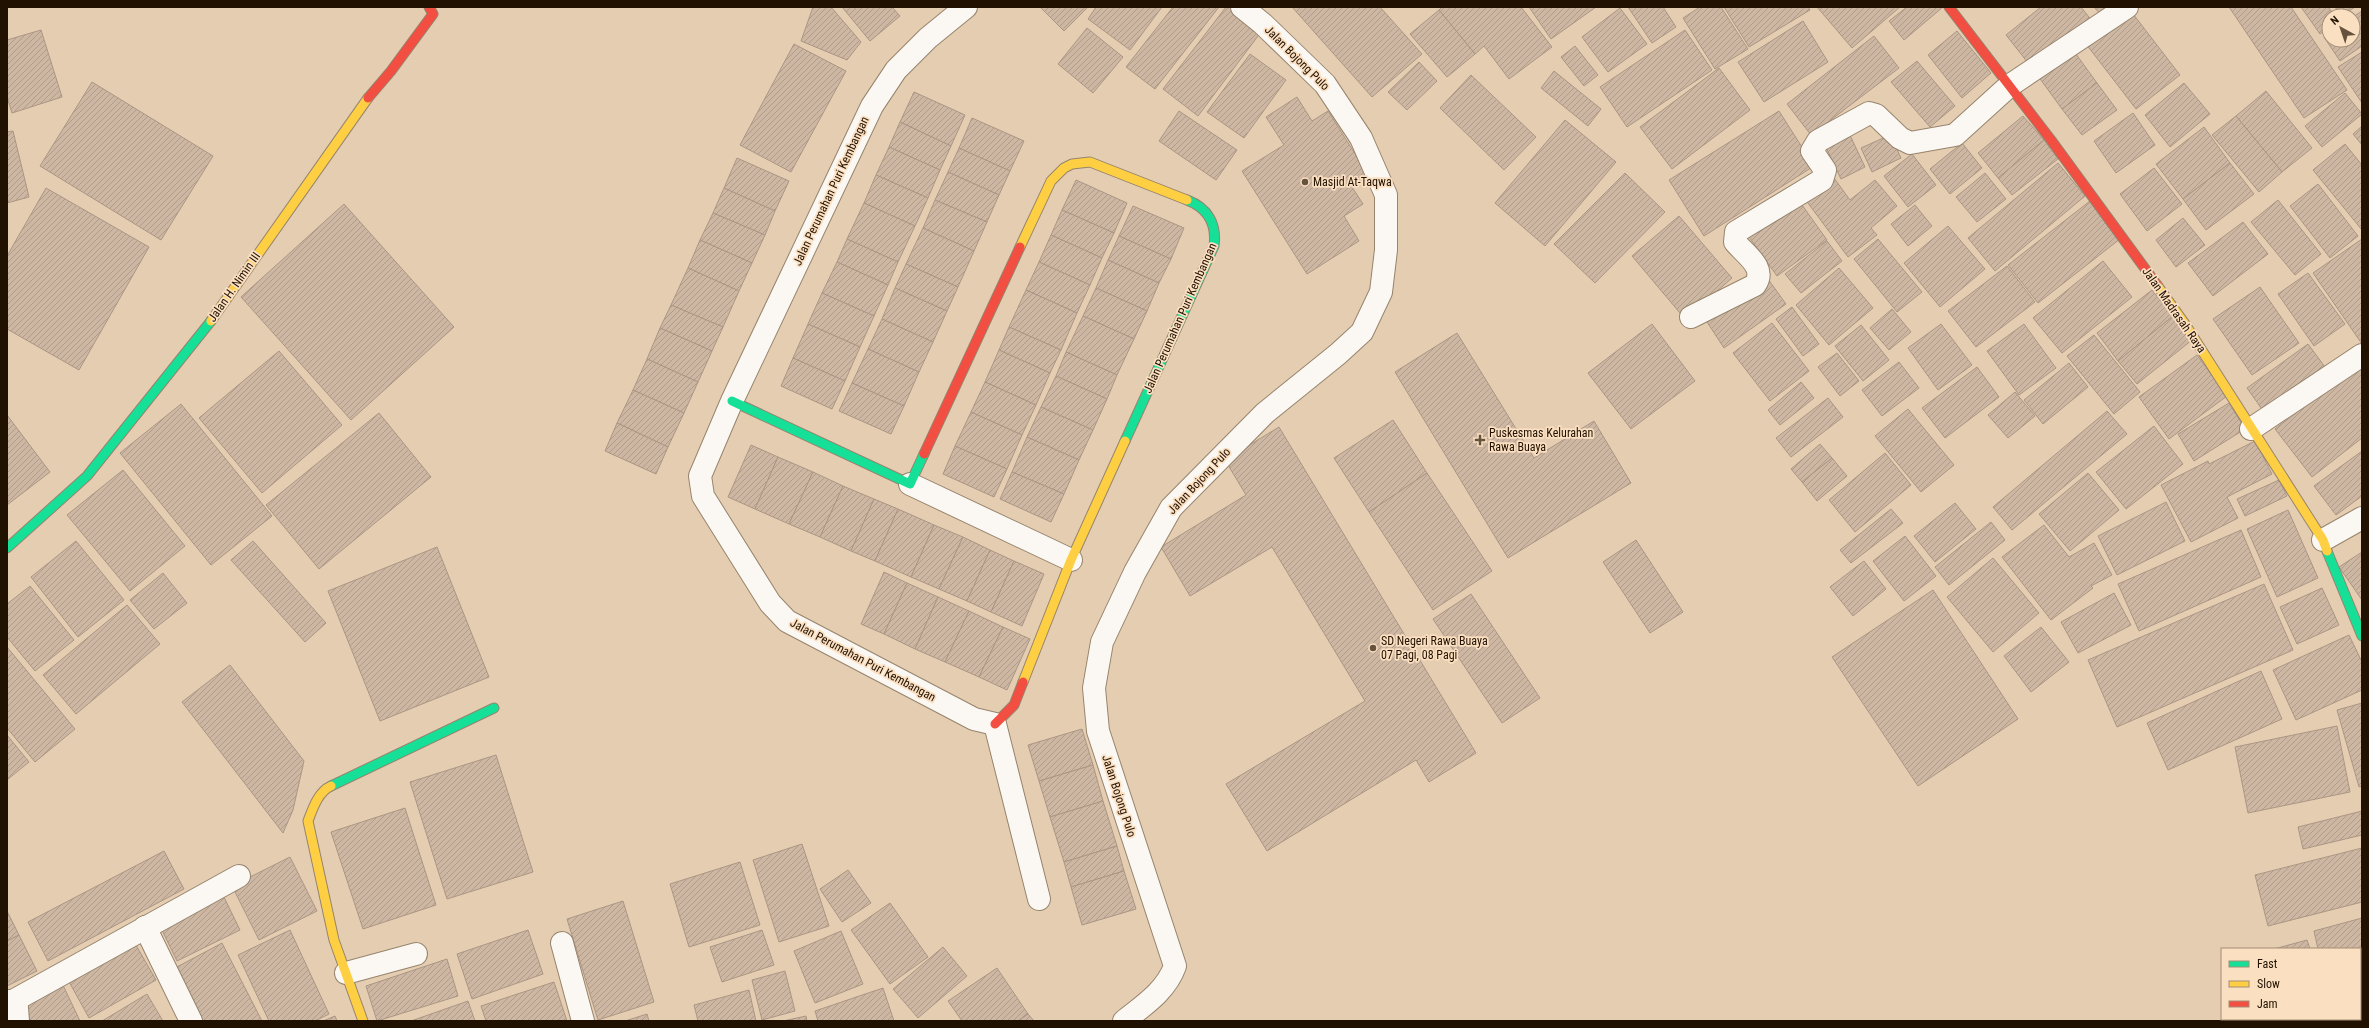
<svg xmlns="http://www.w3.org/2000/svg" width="2369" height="1028" font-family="'Roboto Condensed',sans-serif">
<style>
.building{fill:url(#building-hatch);stroke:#ab9684}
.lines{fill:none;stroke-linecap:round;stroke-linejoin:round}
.street-casing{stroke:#96846d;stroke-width:24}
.fast-casing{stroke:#96846d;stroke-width:11}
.slow-casing{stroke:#96846d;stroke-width:11}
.jam-casing{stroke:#96846d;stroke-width:11}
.street{stroke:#fbf8f3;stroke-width:22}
.fast{stroke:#16e098;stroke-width:9}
.slow{stroke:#ffcf43;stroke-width:9}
.jam{stroke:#f24e42;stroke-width:9}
.poi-dot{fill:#65533e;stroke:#fbdfc1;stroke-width:1.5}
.labels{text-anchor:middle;stroke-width:3.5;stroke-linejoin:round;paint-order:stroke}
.street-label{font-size:12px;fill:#201100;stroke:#fbdfc1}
.poi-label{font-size:12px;fill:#201100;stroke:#fbdfc1;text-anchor:start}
</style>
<defs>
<pattern id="building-hatch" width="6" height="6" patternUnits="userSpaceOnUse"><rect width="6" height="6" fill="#cdb7a3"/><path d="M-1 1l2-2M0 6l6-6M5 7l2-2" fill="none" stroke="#b09c8b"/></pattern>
</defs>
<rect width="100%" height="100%" fill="#e5cdb1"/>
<g class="building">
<polygon points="813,7 831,7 861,42 847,60 801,41"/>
<polygon points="842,7 892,7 900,16 870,41"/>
<polygon points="1040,7 1087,7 1087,8 1064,31"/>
<polygon points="1096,7 1162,7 1130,50 1088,19"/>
<polygon points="1173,7 1219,7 1155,89 1126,67"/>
<polygon points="1226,7 1235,7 1264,28 1198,116 1163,89"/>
<polygon points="1292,7 1380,7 1422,54 1372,97"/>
<polygon points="1442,7 1521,7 1552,47 1509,79 1484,46 1475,54 1439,10"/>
<polygon points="1529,7 1596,7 1551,39"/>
<polygon points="1628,7 1663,7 1676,27 1652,43"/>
<polygon points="1700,7 1721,7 1748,49 1715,69 1683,18"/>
<polygon points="1724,7 1808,7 1810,10 1749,47"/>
<polygon points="1817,7 1900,7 1852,48"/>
<polygon points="1907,7 1943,7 1904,40 1889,21"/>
<polygon points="2041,7 2081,7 2092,21 2032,68 2006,35"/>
<polygon points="2094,7 2110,7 2101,15"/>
<polygon points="2229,7 2291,7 2347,90 2304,118"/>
<polygon points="2301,7 2328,7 2335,16 2329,16 2329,27 2320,34"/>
<polygon points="2335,7 2355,7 2341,16"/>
<polygon points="1620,8 1647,44 1608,72 1582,37"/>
<polygon points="1439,10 1475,54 1447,77 1410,34"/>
<polygon points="2130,10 2180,75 2136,109 2086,44"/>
<polygon points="2362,11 2362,46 2340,61 2324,37 2329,34 2329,40 2353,40 2353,17"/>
<polygon points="1803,21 1828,62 1764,102 1738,62"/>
<polygon points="1087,28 1123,57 1093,93 1058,64"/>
<polygon points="41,30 62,97 12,113 7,97 7,40"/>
<polygon points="1685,30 1712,70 1627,127 1600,87"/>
<polygon points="1957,31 1991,73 1962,98 1928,55"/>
<polygon points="1874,36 1899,68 1811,135 1787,104"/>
<polygon points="794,44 846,71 791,172 740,145"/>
<polygon points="1575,46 1598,75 1584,86 1561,57"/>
<polygon points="2073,50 2097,83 2062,109 2038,76"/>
<polygon points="2362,52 2362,103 2338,67"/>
<polygon points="1250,54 1286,80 1244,138 1207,112"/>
<polygon points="1917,61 1955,106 1930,127 1891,82"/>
<polygon points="1419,62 1437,81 1407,110 1388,92"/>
<polygon points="1719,68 1750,110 1672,169 1640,127"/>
<polygon points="1554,71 1601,109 1588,126 1541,88"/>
<polygon points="1471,75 1536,137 1504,170 1440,108"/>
<polygon points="92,82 213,156 161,240 40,166"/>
<polygon points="2097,83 2117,110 2082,135 2062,109"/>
<polygon points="2184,83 2210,114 2170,147 2145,115"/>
<polygon points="2266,91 2312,148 2282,172 2236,116"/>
<polygon points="914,92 965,115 951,146 900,122"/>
<polygon points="2345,93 2362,114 2322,147 2305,126"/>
<polygon points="1297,97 1312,121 1328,111 1369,176 1352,187 1363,204 1344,216 1359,241 1307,274 1242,171 1284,145 1266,117"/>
<polygon points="1179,111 1237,150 1216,180 1159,141"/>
<polygon points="1779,111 1814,166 1704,236 1669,180"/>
<polygon points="2133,113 2155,145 2116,173 2094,141"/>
<polygon points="2023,116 2044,140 1998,178 1978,153"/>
<polygon points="2236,116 2282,172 2259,192 2212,135"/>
<polygon points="972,118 1024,141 1010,171 959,148"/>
<polygon points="1565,120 1616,162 1545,246 1495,203"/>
<polygon points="900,122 951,146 940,170 889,147"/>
<polygon points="2362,126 2362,145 2353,134"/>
<polygon points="2204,127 2230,163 2183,199 2156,164"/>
<polygon points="13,131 29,197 7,203 7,132"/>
<polygon points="1848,131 1865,167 1841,179 1824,143"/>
<polygon points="1890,135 1901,158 1872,172 1861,148"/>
<polygon points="2044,140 2058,159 2012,195 1998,178"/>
<polygon points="1962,143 1982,168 1950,194 1930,169"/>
<polygon points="2345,144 2362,165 2362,230 2313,170"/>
<polygon points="889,147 940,170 928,198 876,175"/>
<polygon points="959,148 1010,171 999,195 948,172"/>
<polygon points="1912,154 1936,185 1908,207 1884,176"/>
<polygon points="737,158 789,181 775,211 724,188"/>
<polygon points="2058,163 2085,196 1995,271 1968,238"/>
<polygon points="2230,163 2254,194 2206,230 2183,199"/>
<polygon points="2154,168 2182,204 2147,231 2120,194"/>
<polygon points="948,172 999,195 987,222 935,200"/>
<polygon points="1625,173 1665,212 1595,283 1554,244"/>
<polygon points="1985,173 2006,199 1977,222 1956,197"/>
<polygon points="876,175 928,198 915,226 864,203"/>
<polygon points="1834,178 1850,200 1875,180 1897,206 1871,228 1877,235 1848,257 1805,199"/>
<polygon points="1076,180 1127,203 1114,233 1062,210"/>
<polygon points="2318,184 2358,236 2330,258 2290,206"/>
<polygon points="46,188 149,247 79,370 7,329 7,256"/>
<polygon points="724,188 775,211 765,235 713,213"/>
<polygon points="1797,198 1827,240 1777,276 1747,234"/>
<polygon points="935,200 987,222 974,251 923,228"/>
<polygon points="2278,200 2321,254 2295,275 2251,222"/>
<polygon points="2090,201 2120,239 2038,303 2008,265"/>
<polygon points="864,203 915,226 898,262 847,239"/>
<polygon points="344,204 454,327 351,420 241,297"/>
<polygon points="1915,205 1932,226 1908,246 1891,224"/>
<polygon points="1133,206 1184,228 1171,259 1119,236"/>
<polygon points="1062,210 1114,233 1102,258 1051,235"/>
<polygon points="713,213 765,235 752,263 700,240"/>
<polygon points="1679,216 1732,278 1685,319 1632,256"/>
<polygon points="2183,218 2205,245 2176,267 2156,240"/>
<polygon points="2243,222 2268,254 2213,296 2188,263"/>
<polygon points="1948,226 1985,269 1940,307 1904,263"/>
<polygon points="923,228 974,251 958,287 906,264"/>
<polygon points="1051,235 1102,258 1090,285 1039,262"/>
<polygon points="1119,236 1171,259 1159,283 1108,260"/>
<polygon points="847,239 898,262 888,285 837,262"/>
<polygon points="1878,239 1922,292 1897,312 1854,259"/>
<polygon points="2362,239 2362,344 2313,273"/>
<polygon points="700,240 752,263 739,291 688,268"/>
<polygon points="1827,241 1842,261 1801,293 1785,274"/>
<polygon points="1108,260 1159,283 1147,311 1096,288"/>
<polygon points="2103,261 2132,297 2062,353 2033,318"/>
<polygon points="837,262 888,285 874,316 822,293"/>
<polygon points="1039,262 1090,285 1077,313 1026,290"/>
<polygon points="906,264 958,287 947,311 895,288"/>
<polygon points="2007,266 2035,302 1976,347 1948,311"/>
<polygon points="688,268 739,291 723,327 671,305"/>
<polygon points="1839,268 1873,308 1829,345 1796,305"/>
<polygon points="2308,273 2345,324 2314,346 2278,294"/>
<polygon points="1768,279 1786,304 1724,348 1707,322"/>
<polygon points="2260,287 2299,343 2252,375 2213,319"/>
<polygon points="895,288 947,311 933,342 882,319"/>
<polygon points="1096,288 1147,311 1134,339 1083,316"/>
<polygon points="1026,290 1077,313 1061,350 1009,327"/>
<polygon points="2152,290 2173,316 2118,361 2097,333"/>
<polygon points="822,293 874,316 860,347 808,324"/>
<polygon points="671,305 723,327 712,351 660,328"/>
<polygon points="1792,307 1819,344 1803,356 1776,319"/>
<polygon points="1892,309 1911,332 1889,350 1870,328"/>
<polygon points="1083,316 1134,339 1117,375 1066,352"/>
<polygon points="2173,316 2192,340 2137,384 2118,361"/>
<polygon points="882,319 933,342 919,372 868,349"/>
<polygon points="1772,323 1809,371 1770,401 1733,353"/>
<polygon points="808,324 860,347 845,381 793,358"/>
<polygon points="1652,324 1695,381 1631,429 1588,373"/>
<polygon points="1941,324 1972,365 1938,390 1908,348"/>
<polygon points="2024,324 2056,368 2019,395 1987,351"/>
<polygon points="1861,325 1889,360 1863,381 1835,346"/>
<polygon points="1009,327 1061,350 1050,373 999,350"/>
<polygon points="660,328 712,351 698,382 647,359"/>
<polygon points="1457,333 1534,458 1594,421 1631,483 1508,558 1395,372"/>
<polygon points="2094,335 2140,392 2114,414 2067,356"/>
<polygon points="2308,344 2328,371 2266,415 2247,388"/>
<polygon points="868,349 919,372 904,406 852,383"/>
<polygon points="999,350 1050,373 1036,405 985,382"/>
<polygon points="279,351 342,425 262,493 199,418"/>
<polygon points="1066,352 1117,375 1107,399 1056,376"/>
<polygon points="1837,353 1859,381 1840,396 1818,367"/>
<polygon points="2197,355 2227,396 2169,439 2139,397"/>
<polygon points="793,358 845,381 832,409 781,386"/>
<polygon points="647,359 698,382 684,413 633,390"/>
<polygon points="1899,362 1919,388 1882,416 1862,390"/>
<polygon points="2362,362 2362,438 2312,477 2275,429"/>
<polygon points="2069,363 2088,387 2043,424 2024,400"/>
<polygon points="1977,367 1999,397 1945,438 1922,408"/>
<polygon points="1056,376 1107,399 1093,430 1041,407"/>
<polygon points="985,382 1036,405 1022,435 971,412"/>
<polygon points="1801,382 1814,398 1780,425 1768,410"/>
<polygon points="852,383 904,406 891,434 839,411"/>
<polygon points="633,390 684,413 668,447 617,423"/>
<polygon points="2015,392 2035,416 2008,438 1988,415"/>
<polygon points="1828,398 1843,417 1791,457 1776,438"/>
<polygon points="2229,403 2245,429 2194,461 2178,434"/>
<polygon points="181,404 272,516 211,565 120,453"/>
<polygon points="1041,407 1093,430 1079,460 1027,437"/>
<polygon points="1908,409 1954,465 1921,492 1875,436"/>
<polygon points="2107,411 2127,434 2012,530 1993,507"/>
<polygon points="971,412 1022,435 1007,469 955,446"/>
<polygon points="379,413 431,477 319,569 266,505"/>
<polygon points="7,415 50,472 7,505"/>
<polygon points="1393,420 1427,473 1369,512 1334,458"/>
<polygon points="617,423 668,447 656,474 605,451"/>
<polygon points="2154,426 2183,464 2126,509 2096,472"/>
<polygon points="1279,427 1476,753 1429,782 1416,760 1267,851 1226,784 1365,701 1272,547 1190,596 1161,547 1246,495 1225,460"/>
<polygon points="1027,437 1079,460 1064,494 1012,472"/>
<polygon points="2255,441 2272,474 2227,497 2238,518 2191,542 2161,485 2208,461 2209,464"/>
<polygon points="1820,444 1832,458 1802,482 1791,469"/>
<polygon points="751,445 778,457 755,509 728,497"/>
<polygon points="955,446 1007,469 994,497 943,474"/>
<polygon points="2362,451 2362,496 2336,515 2314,486"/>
<polygon points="1885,453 1911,485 1855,532 1829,500"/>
<polygon points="778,457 813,472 789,524 755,509"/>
<polygon points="1832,458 1847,476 1817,501 1802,482"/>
<polygon points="123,470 185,546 130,591 67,515"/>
<polygon points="813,472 843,486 820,537 789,524"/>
<polygon points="1012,472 1064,494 1051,522 1000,499"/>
<polygon points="1427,473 1492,571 1433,610 1369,512"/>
<polygon points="2088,473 2119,510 2070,551 2039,514"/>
<polygon points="2279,480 2287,496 2245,516 2237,499"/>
<polygon points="843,486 874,499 851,551 820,537"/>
<polygon points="874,499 898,509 875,561 851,551"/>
<polygon points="2166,502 2185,541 2117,575 2098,536"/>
<polygon points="1955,503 1976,529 1935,562 1914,536"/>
<polygon points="898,509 934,525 911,577 875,561"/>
<polygon points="1891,509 1903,523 1851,563 1840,550"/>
<polygon points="2288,510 2318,578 2277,597 2247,529"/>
<polygon points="1991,522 2005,540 1949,585 1935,567"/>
<polygon points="934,525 963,537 939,589 911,577"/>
<polygon points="2044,525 2069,557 2094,543 2112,575 2091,586 2093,588 2051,620 2002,557"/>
<polygon points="2241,530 2261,577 2139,631 2118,584"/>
<polygon points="1905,536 1936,576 1904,601 1873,561"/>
<polygon points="963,537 990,550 967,601 939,589"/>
<polygon points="1636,540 1683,612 1650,633 1603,562"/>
<polygon points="76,541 124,600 78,637 31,577"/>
<polygon points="253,541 326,623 305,642 231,560"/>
<polygon points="437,547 489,677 380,721 328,591"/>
<polygon points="990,550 1014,561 991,612 967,601"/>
<polygon points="2362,552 2362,600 2339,567"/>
<polygon points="1993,558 2039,613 1993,652 1947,597"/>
<polygon points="1014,561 1044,574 1022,626 991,612"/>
<polygon points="1864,561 1886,589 1853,616 1830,587"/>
<polygon points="884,572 907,583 884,634 861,624"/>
<polygon points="163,573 187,603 154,629 130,600"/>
<polygon points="907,583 938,597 915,649 884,634"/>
<polygon points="2264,584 2293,650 2117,727 2088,660"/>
<polygon points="30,586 74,640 35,671 7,637 7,604"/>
<polygon points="2322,588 2339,625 2297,644 2280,607"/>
<polygon points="1933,590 2018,719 1918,786 1832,657"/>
<polygon points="2114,593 2131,625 2078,653 2061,622"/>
<polygon points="1471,594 1540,698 1502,723 1433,619"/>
<polygon points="938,597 969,611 945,662 915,649"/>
<polygon points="127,605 160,644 76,714 43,675"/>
<polygon points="969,611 1003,627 979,677 945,662"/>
<polygon points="1003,627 1030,639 1007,690 979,677"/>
<polygon points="2041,627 2069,662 2031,692 2004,656"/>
<polygon points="2349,635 2362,662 2362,690 2296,720 2273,670"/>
<polygon points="7,647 75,729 35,762 7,728"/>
<polygon points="230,665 304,761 293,810 283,833 182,702"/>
<polygon points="2261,671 2282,719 2168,770 2147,723"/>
<polygon points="2362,703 2362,786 2359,787 2337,710"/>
<polygon points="2337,726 2350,792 2248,813 2235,747"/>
<polygon points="1082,729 1093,765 1039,781 1028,745"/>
<polygon points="7,735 29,762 7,780"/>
<polygon points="496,755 533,872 447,899 410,782"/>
<polygon points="1093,765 1103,801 1050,817 1039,781"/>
<polygon points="1103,801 1117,846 1064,862 1050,817"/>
<polygon points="405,808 436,905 363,929 331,832"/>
<polygon points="2362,811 2362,835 2303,849 2298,827"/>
<polygon points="802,844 829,926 779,942 753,860"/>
<polygon points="1117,846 1124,871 1071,887 1064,862"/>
<polygon points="2362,848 2362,902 2268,926 2255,875"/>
<polygon points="164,851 184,889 48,961 28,922"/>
<polygon points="290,857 317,911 259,940 232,886"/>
<polygon points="740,862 760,925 689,947 670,884"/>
<polygon points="848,870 871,903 842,922 820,889"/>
<polygon points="1124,871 1136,909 1082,925 1071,887"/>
<polygon points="222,893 240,930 177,961 159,924"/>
<polygon points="623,901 654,1002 598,1020 567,919"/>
<polygon points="890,903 928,957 890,984 851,930"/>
<polygon points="7,911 19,935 7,941"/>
<polygon points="2362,918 2362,982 2360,982 2360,949 2318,949 2314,931"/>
<polygon points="290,930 329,1014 315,1021 269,1021 238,955"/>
<polygon points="528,930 543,974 472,999 457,954"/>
<polygon points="762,930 774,965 722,982 710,947"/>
<polygon points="841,931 863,984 815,1003 794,951"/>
<polygon points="19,935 37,971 7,986 7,941"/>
<polygon points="133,940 156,980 89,1018 67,978"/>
<polygon points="2307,940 2310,949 2274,949"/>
<polygon points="222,943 262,1021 203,1021 175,968"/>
<polygon points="943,947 967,976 918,1018 893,989"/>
<polygon points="447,959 458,996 377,1021 366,986"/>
<polygon points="997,968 1028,1014 1018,1021 962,1021 948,1001"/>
<polygon points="785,971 795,1011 762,1020 752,980"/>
<polygon points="554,982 567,1021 486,1021 481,1006"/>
<polygon points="62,983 80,1021 27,1021 20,1004"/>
<polygon points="883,988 894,1021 818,1021 815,1011"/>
<polygon points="2362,989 2362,1021 2334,1021 2334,1019 2360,1019 2360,990"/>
<polygon points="749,990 756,1021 698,1021 694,1005"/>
<polygon points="147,994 163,1021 102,1021"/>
<polygon points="468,1001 475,1021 411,1021"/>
<polygon points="647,1014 649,1021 625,1021"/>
<polygon points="1028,1014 1034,1021 1018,1021"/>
<polygon points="335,1016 337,1021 323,1021"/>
<polygon points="806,1016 807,1021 783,1021"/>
<polygon points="2247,1019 2279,1019 2272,1021 2248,1021"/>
<polygon points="2312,1019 2326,1019 2327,1021 2305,1021"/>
</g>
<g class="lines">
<defs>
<g id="street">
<polyline points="966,7 928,38 896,70 872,106 732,401 700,476 703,496 770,603 787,621 974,719 995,724 1039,899"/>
<path d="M 1691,317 L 1755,285 C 1767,268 1746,255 1735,242 L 1736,232 L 1822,180 L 1825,170 L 1812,151 L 1818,141 L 1869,113 L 1876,115 L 1900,138 L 1910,143 L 1955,135 L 2009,86 L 2127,7"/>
<polyline points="2251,429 2362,355"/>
<polyline points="910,484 1071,560"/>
<polyline points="2323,540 2362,518"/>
<polyline points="145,927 191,1021"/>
<polyline points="562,943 583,1021"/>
<polyline points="346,973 416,954"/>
<polyline points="7,1001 13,1001 239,876"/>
<polyline points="13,1001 17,1008 18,1021"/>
<path d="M 1124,1021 C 1144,1005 1166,991 1175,966 L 1098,731 L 1094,688 L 1102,642 L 1135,572 L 1171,508 L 1265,413 L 1338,354 L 1362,332 L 1381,292 L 1386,250 L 1386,195 L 1361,138 L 1325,84 L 1263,24 L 1242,7"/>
</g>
<g id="fast">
<polyline points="732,401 910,484 924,454"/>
<path d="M 1125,441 L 1214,246 C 1217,224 1208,208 1187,200"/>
<polyline points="7,548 87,476 211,321"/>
<polyline points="2327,551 2362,636"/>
<polyline points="331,786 494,708"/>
</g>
<g id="slow">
<polyline points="1020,247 1051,181 1064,168 1072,164 1090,162 1187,200"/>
<polyline points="2157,285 2185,324 2323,540 2327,551"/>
<polyline points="211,321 368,98"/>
<polyline points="1023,682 1071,560 1125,441"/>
<path d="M 331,786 C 318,792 313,808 308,821 L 334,940 L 363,1021"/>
</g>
<g id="jam">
<polyline points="1949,7 2051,140 2157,285"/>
<polyline points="368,98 391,71 433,14 429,7"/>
<polyline points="924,454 1020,247"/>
<polyline points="995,724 1014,705 1023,682"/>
</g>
</defs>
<use href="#street" class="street-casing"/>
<use href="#fast" class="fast-casing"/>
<use href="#slow" class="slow-casing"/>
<use href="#jam" class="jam-casing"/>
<use href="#street" class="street"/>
<use href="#fast" class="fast"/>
<use href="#slow" class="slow"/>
<use href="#jam" class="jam"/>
</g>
<g class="poi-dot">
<circle cx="1305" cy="182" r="4"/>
<path d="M1478 434h4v4h4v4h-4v4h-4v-4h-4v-4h4z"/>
<circle cx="1373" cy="648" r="4"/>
</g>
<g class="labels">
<g class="street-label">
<text transform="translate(1297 58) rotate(45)" y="4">Jalan Bojong Pulo</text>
<text transform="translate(831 191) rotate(-65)" y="4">Jalan Perumahan Puri Kembangan</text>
<text transform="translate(234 287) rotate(-55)" y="4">Jalan H. Nimin III</text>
<text transform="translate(2174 310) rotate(55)" y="4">Jalan Madrasah Raya</text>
<text transform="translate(1180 318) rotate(-66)" y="4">Jalan Perumahan Puri Kembangan</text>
<text transform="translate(1199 481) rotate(-47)" y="4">Jalan Bojong Pulo</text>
<text transform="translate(863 660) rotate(28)" y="4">Jalan Perumahan Puri Kembangan</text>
<text transform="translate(1119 796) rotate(72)" y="4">Jalan Bojong Pulo</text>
</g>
<g class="poi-label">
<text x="1313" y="186">Masjid At-Taqwa</text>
<text x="1489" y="437">Puskesmas Kelurahan<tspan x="1489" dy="14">Rawa Buaya</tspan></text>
<text x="1381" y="645">SD Negeri Rawa Buaya<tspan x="1381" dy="14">07 Pagi, 08 Pagi</tspan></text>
</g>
</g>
<rect width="2369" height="1028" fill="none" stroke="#201100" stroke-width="16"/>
<rect x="2221" y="948" width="140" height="72" fill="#fbdfc1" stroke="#a38d74"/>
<rect x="2229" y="961" width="20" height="6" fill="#16e098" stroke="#a38d74"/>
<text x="2257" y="968" font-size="12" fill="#201100">Fast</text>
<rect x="2229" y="981" width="20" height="6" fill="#ffcf43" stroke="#a38d74"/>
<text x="2257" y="988" font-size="12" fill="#201100">Slow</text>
<rect x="2229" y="1001" width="20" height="6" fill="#f24e42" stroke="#a38d74"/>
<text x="2257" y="1008" font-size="12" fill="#201100">Jam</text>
<g transform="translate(2341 28) rotate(320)"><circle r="19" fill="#fbdfc1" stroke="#a38d74"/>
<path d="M0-3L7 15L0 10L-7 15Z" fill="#65533e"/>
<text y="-6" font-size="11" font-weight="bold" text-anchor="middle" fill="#201100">N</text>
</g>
</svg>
